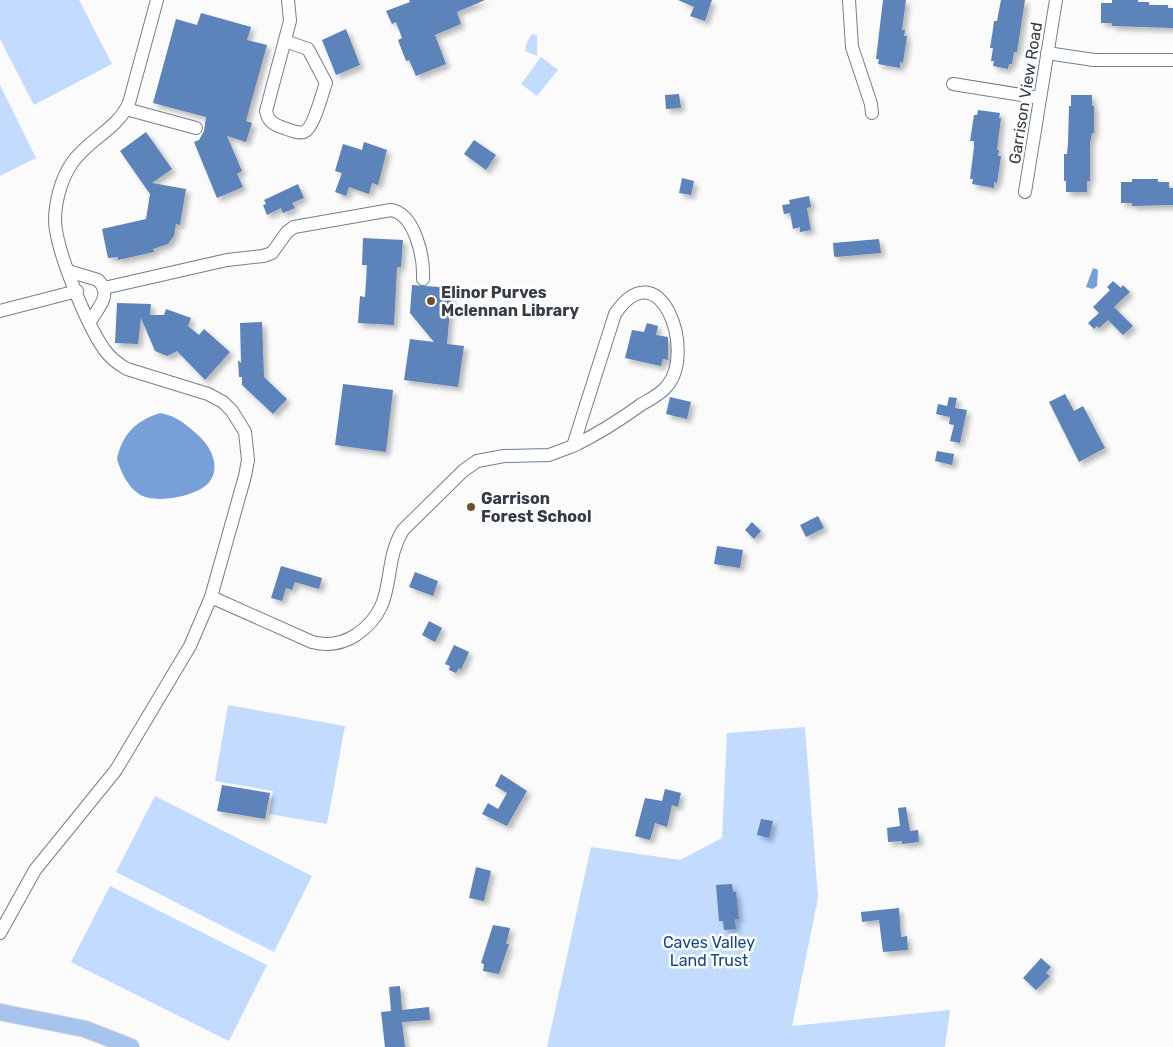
<svg xmlns="http://www.w3.org/2000/svg" width="1173" height="1047" font-family="Rubik,sans-serif">
<style>
.green{fill:#c2dbff}
.water{fill:#779fd8}
.building{fill:#5c83ba;filter:url(#shadow)}
.lines{fill:none;stroke-linecap:round;stroke-linejoin:round}
.minor-casing{stroke:#6f7f96;stroke-width:14}
.major-casing{stroke:#d7d8da;stroke-width:18}
.minor{stroke:#fff;stroke-width:12}
.major{stroke:#a6c3eb;stroke-width:16}
.poi-dot{fill:#6e5225;stroke:#fff;stroke-width:2}
.labels{text-anchor:middle;stroke-width:5;stroke-linejoin:round;paint-order:stroke}
.street-label{font-size:16px;fill:#353c46;stroke:#fff}
.poi-label{font-size:16px;font-weight:bold;fill:#353c46;stroke:#fff;text-anchor:start}
.park-label{font-size:16px;fill:#13478b;stroke:#fff}
</style>
<defs>
<filter id="shadow"><feDropShadow dx="4" dy="4" stdDeviation="2.5" flood-color="#0004"/></filter>
</defs>
<rect width="100%" height="100%" fill="#fbfbfb"/>
<g class="green">
<polygon points="0,0 79,0 112,64 34,105 0,39"/>
<polygon points="532,34 537,35 537,56 525,51 527,42"/>
<polygon points="541,57 558,70 537,96 521,84"/>
<polygon points="0,85 36,158 0,176"/>
<polygon points="228,705 345,726 327,824 269,814 273,791 215,781"/>
<polygon points="805,727 818,898 792,1026 950,1010 945,1047 547,1047 591,847 680,860 722,838 727,733"/>
<polygon points="155,796 312,876 274,952 116,872"/>
<polygon points="110,886 267,965 229,1041 71,962"/>
</g>
<g class="water">
<polygon points="1093,268 1098,270 1097,286 1093,289 1086,287"/>
<path d="M 160,413 C 177,416 187,425 199,436 C 210,446 221,466 210,481 C 200,496 155,505 139,494 C 127,486 121,472 117,459 C 122,434 137,420 160,413 Z"/>
</g>
<g class="building">
<polygon points="409,0 485,0 457,12 461,24 435,35 446,64 416,76 409,60 406,61 398,40 402,38 396,22 392,24 386,11 410,2"/>
<polygon points="678,0 712,0 705,21 690,16 694,7"/>
<polygon points="883,0 906,0 902,30 905,30 904,36 907,36 903,63 900,62 900,68 878,64 879,59 876,59"/>
<polygon points="1001,0 1025,0 1017,52 1014,52 1012,64 1009,64 1008,69 993,66 994,61 991,61 993,48 990,48 993,29 994,21 997,21"/>
<polygon points="1112,0 1138,0 1138,2 1149,2 1149,5 1168,5 1168,8 1173,8 1173,28 1112,26 1112,23 1101,23 1101,3 1112,3"/>
<polygon points="201,13 251,27 247,40 267,45 246,121 252,123 246,142 227,136 242,171 237,174 243,187 217,198 194,142 199,140 204,131 206,117 153,103 176,19 197,25"/>
<polygon points="346,29 360,65 336,75 322,40"/>
<polygon points="679,94 681,108 666,109 665,95"/>
<polygon points="1071,95 1092,95 1092,106 1094,106 1094,133 1092,133 1090,143 1090,181 1087,181 1087,192 1066,192 1066,181 1064,181 1064,154 1067,154 1068,143 1069,106 1071,106"/>
<polygon points="978,110 1000,113 999,118 1001,118 997,150 999,150 998,156 1001,156 997,183 994,182 994,188 972,184 973,179 970,179 974,147 974,141 970,141 974,115 977,115"/>
<polygon points="146,132 172,169 152,183 186,189 180,225 176,224 174,236 168,244 153,249 154,252 118,260 118,257 108,258 102,229 146,219 150,194 120,151"/>
<polygon points="474,140 496,155 486,170 464,154"/>
<polygon points="364,142 387,150 378,185 372,183 369,194 349,187 346,196 335,192 342,173 335,171 343,144 362,150"/>
<polygon points="682,178 694,181 691,195 679,193"/>
<polygon points="1132,179 1158,179 1158,182 1169,182 1169,188 1173,188 1173,205 1132,206 1132,203 1121,203 1121,182 1132,182"/>
<polygon points="298,184 304,198 292,203 295,208 283,213 281,208 267,215 263,205 266,204 264,200"/>
<polygon points="809,196 811,207 807,208 811,230 800,232 800,227 793,229 790,213 784,214 782,205 790,204 789,200"/>
<polygon points="363,238 403,240 401,267 397,267 394,325 358,323 360,296 365,297 367,265 362,265"/>
<polygon points="879,239 881,253 836,257 834,256 833,243"/>
<polygon points="1113,281 1121,288 1123,285 1130,292 1114,307 1133,326 1123,335 1108,320 1099,328 1097,326 1094,329 1088,323 1099,313 1093,307 1110,290 1107,287"/>
<polygon points="412,285 452,288 447,344 464,346 458,387 404,380 410,339 434,342 410,313"/>
<polygon points="117,303 151,304 150,315 164,315 166,309 191,318 188,326 199,335 204,329 230,352 205,380 177,351 167,356 155,351 141,318 138,344 115,343"/>
<polygon points="262,322 264,377 287,399 273,414 242,385 242,377 239,377 238,360 241,363 240,323"/>
<polygon points="647,323 658,326 656,335 668,337 668,360 663,359 661,366 625,358 632,330 644,332"/>
<polygon points="343,384 393,390 386,452 335,445"/>
<polygon points="1065,394 1074,411 1083,406 1105,448 1079,462 1049,402"/>
<polygon points="670,397 691,402 687,419 666,414"/>
<polygon points="949,397 957,398 955,408 967,410 960,443 950,441 954,425 949,424 950,417 936,414 938,404 947,406"/>
<polygon points="937,451 954,454 952,465 935,461"/>
<polygon points="818,516 824,528 806,537 800,525"/>
<polygon points="752,522 761,531 754,539 745,530"/>
<polygon points="717,546 743,550 740,568 714,564"/>
<polygon points="281,566 322,578 319,589 295,582 292,590 286,588 282,601 271,598"/>
<polygon points="415,572 438,581 433,596 409,587"/>
<polygon points="429,621 442,628 435,642 422,635"/>
<polygon points="454,645 469,652 461,670 459,668 456,673 449,670 450,666 445,664"/>
<polygon points="501,774 527,791 507,826 482,814 488,803 498,809 507,793 495,786"/>
<polygon points="222,785 270,793 265,819 217,811"/>
<polygon points="665,789 681,793 678,807 672,805 667,827 655,823 650,840 635,836 645,798 662,801"/>
<polygon points="906,807 910,831 918,830 919,842 902,844 902,841 888,842 887,828 900,826 898,808"/>
<polygon points="761,819 773,821 769,838 757,835"/>
<polygon points="476,867 491,871 484,901 469,898"/>
<polygon points="732,884 733,892 736,892 739,919 735,919 736,929 724,930 723,921 719,921 716,885"/>
<polygon points="899,908 901,937 907,936 908,950 883,952 879,920 862,922 861,912"/>
<polygon points="493,925 510,928 506,944 509,944 499,974 483,971 484,964 481,963"/>
<polygon points="1041,958 1051,967 1046,973 1050,976 1036,990 1023,978"/>
<polygon points="400,986 402,1010 429,1007 430,1020 402,1022 405,1047 385,1047 381,1012 391,1011 389,987"/>
</g>
<g class="lines">
<defs>
<g id="minor">
<polyline points="849,0 852,47 871,104 872,113"/>
<path d="M 285,41 L 308,49 L 326,83 C 322,93 314,128 304,132 C 297,134 288,129 281,127 C 273,124 268,121 266,111 L 290,21 L 288,0"/>
<polyline points="1047,53 1094,60 1173,60"/>
<polyline points="953,84 1040,98"/>
<polyline points="126,109 196,128"/>
<polyline points="1025,192 1056,0"/>
<path d="M 68,271 L 98,280 C 113,295 98,307 90,322"/>
<path d="M 104,288 L 227,260 L 263,256 L 272,253 L 287,232 L 294,227 L 391,210 C 415,214 424,257 423,279"/>
<polyline points="0,311 77,291"/>
<path d="M 211,597 L 312,642 C 327,646 342,644 356,635 C 400,605 380,567 403,530 L 463,471 L 477,461 L 504,456 L 549,455 L 573,446 L 615,314 C 659,248 697,351 667,386 C 661,394 651,399 642,404 C 620,420 598,434 573,446"/>
<path d="M 0,933 L 35,870 L 116,770 L 190,646 L 211,597 L 245,476 L 248,460 L 245,432 L 232,411 L 223,402 L 208,394 L 127,369 C 118,364 110,358 104,349 C 87,325 56,250 55,221 C 55,202 61,179 72,163 C 88,139 117,130 129,103 L 157,0"/>
</g>
<polyline id="major" points="0,1012 85,1029 131,1047"/>
</defs>
<use href="#minor" class="minor-casing"/>
<use href="#major" class="major-casing"/>
<use href="#minor" class="minor"/>
<use href="#major" class="major"/>
</g>
<g class="poi-dot">
<circle cx="431" cy="301" r="5"/>
<circle cx="471" cy="507" r="5"/>
</g>
<g class="labels">
<g class="street-label">
<text transform="translate(1025 93) rotate(-81)" y="6">Garrison View Road</text>
</g>
<g class="poi-label">
<text x="441" y="298">Elinor Purves<tspan x="441" dy="18">Mclennan Library</tspan></text>
<text x="481" y="504">Garrison<tspan x="481" dy="18">Forest School</tspan></text>
</g>
<g class="park-label">
<text x="709" y="948">Caves Valley<tspan x="709" dy="18">Land Trust</tspan></text>
</g>
</g>
</svg>
